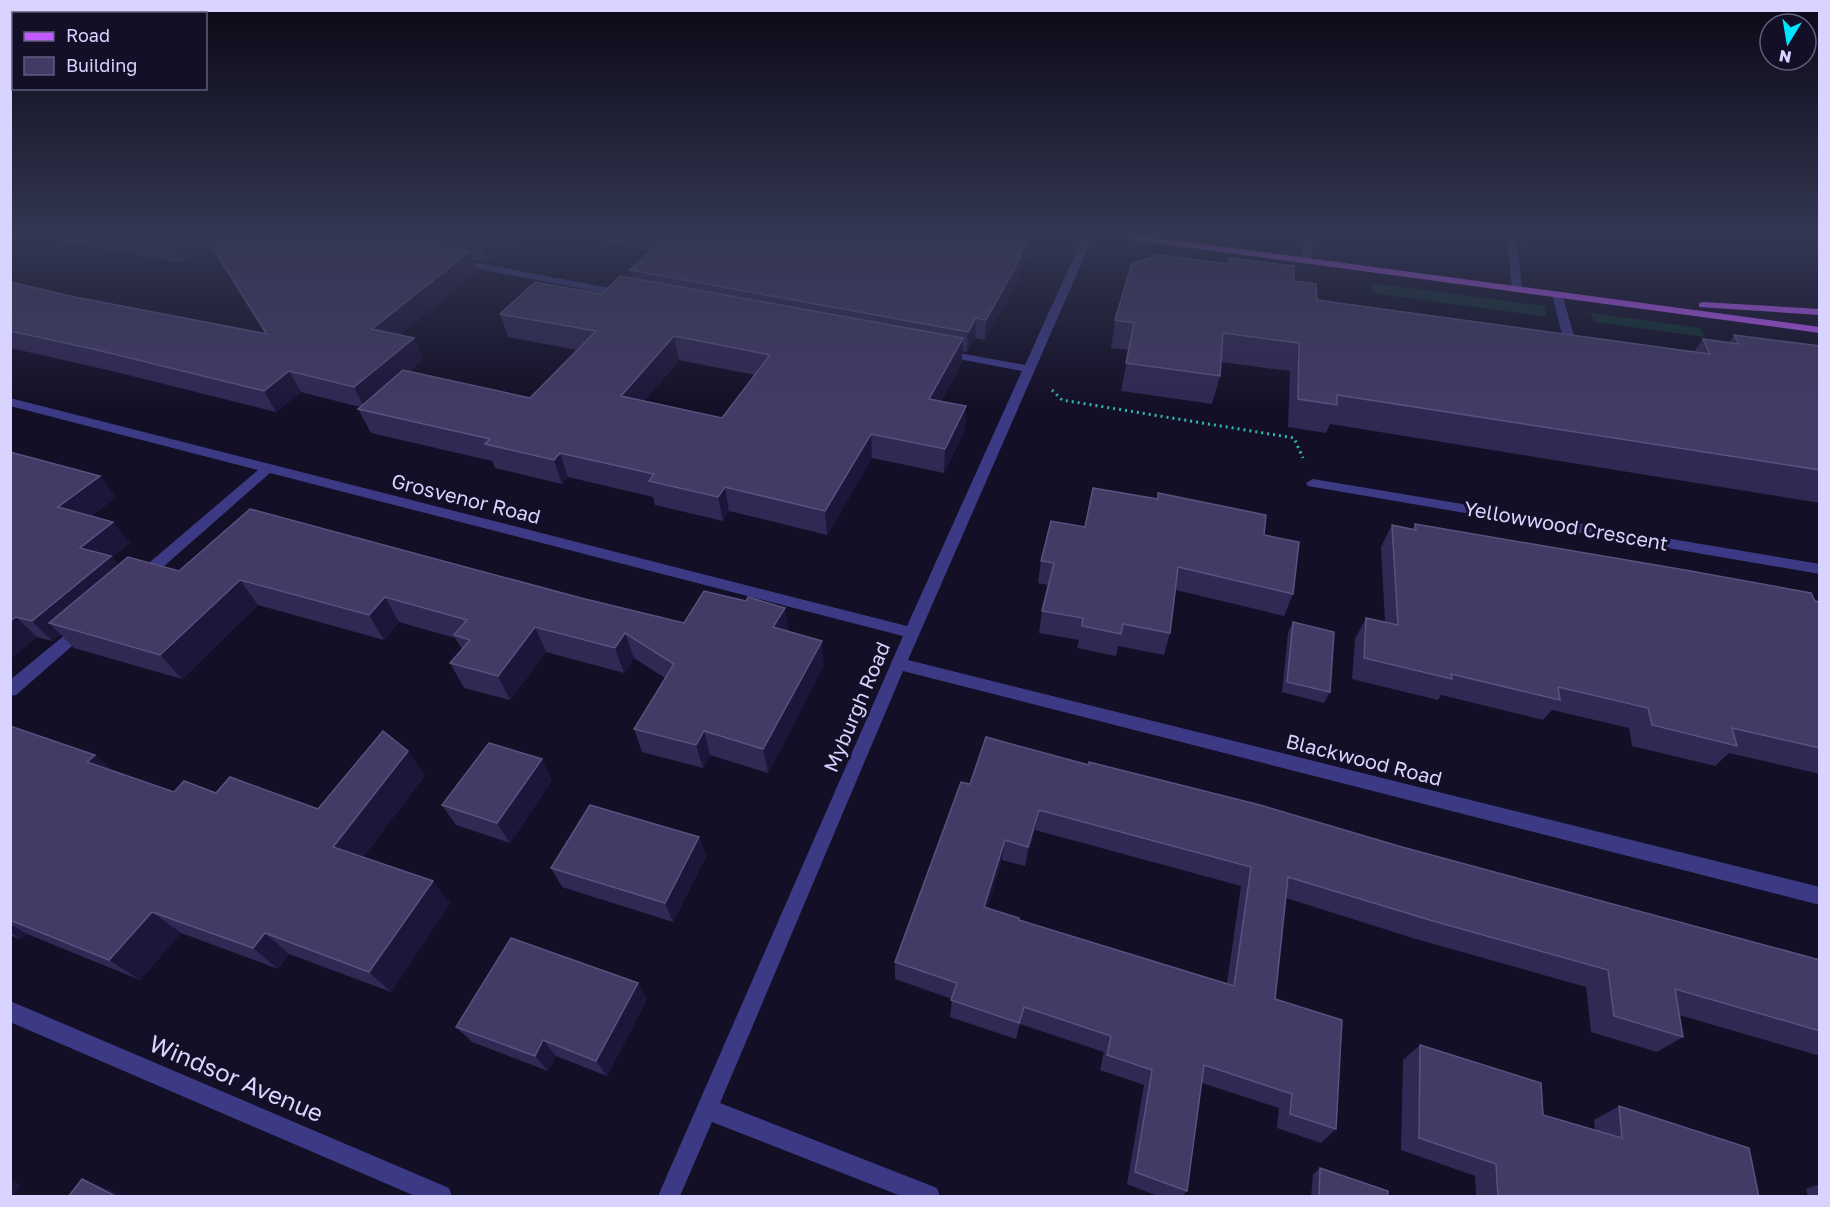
<svg xmlns="http://www.w3.org/2000/svg" width="1830" height="1207" font-family="'Golos Text',sans-serif">
<style>
.green{fill:#12302f}
.lines{fill:none;stroke-linecap:round;stroke-linejoin:round}
.path{stroke:#2fb8b0;stroke-width:3;stroke-dasharray:2 4;stroke-linecap:butt}
.minor{fill:#3d3a85;fill-rule:evenodd}
.major{fill:#c25bff;fill-rule:evenodd}
.wall{fill:#312854;fill-rule:evenodd}
.shaded-wall{fill:#1d163a}
.building{fill:#433a66;stroke:#5a527e;stroke-width:1.5;fill-rule:evenodd}
.labels{text-anchor:middle;stroke-width:6;stroke-linejoin:round;paint-order:stroke}
.street-label{font-size:20px;fill:#d9d4ff;stroke:#130f26}
.near-street-label{font-size:24px;fill:#d9d4ff;stroke:#130f26}
</style>
<rect width="100%" height="100%" fill="#130f26"/>
<g class="green">
<polygon points="1371,283 1544,306 1547,317 1372,293"/>
<polygon points="1591,313 1701,328 1705,337 1594,322"/>
</g>
<g class="lines">
<polyline class="path" points="1052,390 1062,400 1294,438 1303,458"/>
<g class="minor">
<polygon points="1083,237 1093,237 908,660 1820,887 1820,905 903,671 720,1103 937,1188 940,1196 901,1196 712,1122 680,1196 658,1196 903,636 270,473 146,582 141,583 134,578 136,574 258,470 10,406 10,398 907,626 1022,371 943,356 937,353 943,350 1025,365"/>
<polygon points="1303,237 1313,237 1311,260 1306,263 1301,260"/>
<polygon points="1507,237 1517,237 1522,288 1517,291 1512,288"/>
<polygon points="457,259 625,291 630,294 625,297 453,264 452,262"/>
<polygon points="1557,291 1562,294 1576,343 1574,345 1570,346 1564,343 1552,294"/>
<polygon points="1313,479 1820,564 1820,574 1308,486 1306,483"/>
<polygon points="82,623 87,625 90,629 87,633 16,695 10,696 10,680 77,625"/>
<polygon points="10,1001 449,1188 452,1196 415,1196 10,1022"/>
</g>
<g class="major">
<polygon points="1128,237 1152,237 1820,327 1820,333 1133,240"/>
<polygon points="1703,302 1820,309 1820,315 1699,307 1699,303"/>
</g>
</g>
<g class="wall">
<path d="M 37,237 L 520,237 L 488,263 L 473,260 L 477,271 L 400,335 L 414,338 L 423,359 L 409,372 L 530,398 L 577,350 L 508,337 L 500,314 L 602,294 L 632,278 L 630,270 L 651,251 L 608,243 L 606,237 L 1032,237 L 1031,248 L 1020,270 L 1020,277 L 985,340 L 975,338 L 967,352 L 962,351 L 962,362 L 941,401 L 966,406 L 965,430 L 944,473 L 872,458 L 827,535 L 729,511 L 723,521 L 655,505 L 653,497 L 568,477 L 562,484 L 495,468 L 492,461 L 371,433 L 358,409 L 360,407 L 301,392 L 276,412 L 108,370 L 10,348 L 10,282 L 75,297 L 265,334 L 210,246 L 183,263 ZM 679,360 L 755,375 L 722,418 L 644,401 Z"/>
<polygon points="1230,258 1294,281 1317,300 1694,352 1703,339 1729,342 1734,335 1820,346 1820,503 1330,424 1326,433 1288,427 1290,371 1221,362 1220,376 1212,404 1121,391 1129,350 1111,348 1115,320 1228,264"/>
<polygon points="10,452 116,497 91,516 130,543 112,557 118,565 179,571 581,598 684,623 788,631 824,665 768,773 710,755 703,768 642,752 634,729 665,678 634,658 624,673 546,652 510,700 464,688 450,663 462,649 455,638 399,622 384,640 258,605 182,679 74,648 60,634 52,641 37,637 10,659"/>
<polygon points="1158,493 1264,535 1293,594 1284,616 1176,590 1170,633 1164,655 1118,646 1116,656 1077,648 1079,640 1039,633 1042,611 1048,585 1038,583 1041,561 1085,527 1157,499"/>
<polygon points="1415,524 1820,602 1820,774 1729,753 1715,766 1632,746 1629,728 1552,710 1543,720 1441,695 1438,700 1352,679 1355,639 1366,618 1385,622 1381,547 1392,525 1412,529"/>
<polygon points="1293,622 1330,692 1324,703 1282,692 1288,633"/>
<polygon points="10,726 95,755 112,770 174,792 216,793 318,809 425,775 363,857 450,903 391,992 289,954 278,969 181,933 140,980 27,934 21,939 10,935"/>
<path d="M 1089,765 L 1402,847 L 1820,960 L 1820,1056 L 1679,1015 L 1683,1037 L 1657,1052 L 1591,1032 L 1586,987 L 1416,939 L 1286,898 L 1275,999 L 1336,1129 L 1321,1143 L 1277,1128 L 1279,1108 L 1202,1083 L 1187,1191 L 1182,1197 L 1160,1197 L 1127,1184 L 1144,1085 L 1100,1070 L 1104,1052 L 1020,1024 L 1016,1039 L 950,1017 L 952,999 L 895,979 L 895,962 L 970,784 ZM 1035,830 L 1241,886 L 1227,983 L 1019,920 L 987,908 L 1002,860 L 1025,866 Z"/>
<polygon points="552,780 510,843 456,825 442,805"/>
<polygon points="699,837 706,856 673,922 562,887 551,868"/>
<polygon points="647,999 607,1076 556,1056 548,1071 472,1042 456,1027"/>
<polygon points="1420,1045 1543,1115 1595,1130 1594,1120 1619,1106 1759,1197 1476,1197 1475,1176 1401,1150 1403,1060"/>
<polygon points="1320,1168 1388,1197 1311,1197 1313,1174"/>
<polygon points="1820,1184 1820,1197 1808,1197 1806,1189"/>
</g>
<g class="shaded-wall">
<polygon points="181,237 205,237 210,246 183,263 171,243"/>
<polygon points="488,237 520,237 488,263 481,242"/>
<polygon points="1029,237 1032,237 1031,248 1020,270 1020,277 985,340 986,320"/>
<polygon points="470,251 477,271 382,350 372,329"/>
<polygon points="976,318 975,338 967,352 968,332"/>
<polygon points="674,336 679,360 627,420 621,396"/>
<polygon points="414,338 423,359 365,409 354,387"/>
<polygon points="963,338 962,362 929,422 929,399"/>
<polygon points="289,371 301,392 276,412 264,391"/>
<polygon points="966,406 965,430 944,473 945,449"/>
<polygon points="871,434 872,458 827,535 825,511"/>
<polygon points="560,453 568,477 562,484 554,460"/>
<polygon points="100,476 116,497 76,527 58,507"/>
<polygon points="725,487 729,511 723,521 718,497"/>
<polygon points="113,522 130,543 112,557 128,577 49,623 60,634 52,641 32,621 80,548"/>
<polygon points="240,580 258,605 182,679 160,655"/>
<polygon points="385,597 399,622 384,640 369,615"/>
<polygon points="785,608 789,632 773,627"/>
<polygon points="16,617 37,637 10,659 10,621"/>
<polygon points="535,627 546,652 510,700 498,676"/>
<polygon points="625,633 634,658 624,673 615,648"/>
<polygon points="822,641 824,665 768,773 763,749"/>
<polygon points="704,731 710,755 703,768 696,745"/>
<polygon points="408,751 425,775 353,870 333,847"/>
<polygon points="95,755 122,779 87,762"/>
<polygon points="542,759 552,780 510,843 497,823"/>
<polygon points="1039,810 1035,830 1025,866 1028,847"/>
<polygon points="699,837 706,856 673,922 665,903"/>
<polygon points="1005,840 1002,860 982,925 984,907"/>
<polygon points="433,881 450,903 391,992 369,972"/>
<polygon points="152,912 181,933 140,980 109,960"/>
<polygon points="10,924 27,934 21,939 10,932"/>
<polygon points="265,933 289,954 278,969 253,948"/>
<polygon points="638,983 647,999 607,1076 596,1061"/>
<polygon points="543,1040 556,1056 548,1071 535,1056"/>
<polygon points="82,1179 119,1193 126,1197 117,1197"/>
<polygon points="10,1181 21,1185 12,1197 10,1197"/>
</g>
<g class="building">
<polygon points="135,237 181,237 171,243"/>
<polygon points="206,237 393,237 470,251 372,329 414,338 354,387 289,371 264,391 93,349 10,331 10,282 75,297 267,334"/>
<polygon points="449,237 488,237 481,242"/>
<polygon points="666,237 1029,237 1019,257 1021,257 986,320 976,318 968,332 630,270"/>
<polygon points="1158,255 1229,264 1230,258 1294,266 1294,281 1316,284 1317,300 1710,354 1703,339 1739,344 1734,335 1820,346 1820,470 1337,395 1337,405 1298,399 1299,343 1223,333 1220,376 1126,363 1134,323 1115,320 1132,263"/>
<path d="M 620,276 L 963,338 L 929,399 L 966,406 L 945,449 L 871,434 L 825,511 L 725,487 L 718,497 L 649,481 L 654,474 L 560,453 L 554,460 L 485,444 L 490,439 L 358,409 L 403,370 L 530,398 L 596,331 L 500,314 L 535,282 L 602,294 ZM 674,336 L 770,355 L 722,418 L 621,396 Z"/>
<polygon points="10,452 100,476 58,507 113,522 80,548 111,556 32,621 16,617 10,621"/>
<polygon points="1093,488 1158,499 1158,493 1266,515 1264,535 1299,542 1293,594 1178,567 1170,633 1123,624 1121,634 1082,626 1083,618 1042,611 1054,563 1041,561 1051,521 1085,527"/>
<polygon points="250,509 581,598 684,623 704,591 746,601 748,597 785,608 773,627 822,641 763,749 704,731 696,745 634,729 674,664 625,633 615,648 535,627 498,676 450,663 470,640 454,635 467,620 385,597 369,615 240,580 160,655 49,623 128,557 179,571"/>
<polygon points="1415,524 1685,570 1811,593 1815,601 1820,602 1820,748 1732,728 1737,746 1652,725 1648,708 1558,687 1560,700 1451,674 1452,679 1364,658 1366,618 1398,625 1392,525 1416,530"/>
<polygon points="1293,622 1334,632 1330,692 1287,682"/>
<polygon points="10,726 95,755 87,762 174,792 184,781 216,793 230,777 318,809 383,731 408,751 333,847 433,881 369,972 265,933 253,948 152,912 109,960 10,920"/>
<path d="M 986,737 L 1089,765 L 1089,762 L 1260,805 L 1402,847 L 1820,960 L 1820,1031 L 1675,989 L 1683,1037 L 1614,1016 L 1608,970 L 1433,921 L 1288,877 L 1275,999 L 1342,1020 L 1336,1129 L 1290,1114 L 1292,1094 L 1204,1065 L 1187,1191 L 1135,1172 L 1152,1070 L 1107,1055 L 1111,1036 L 1024,1007 L 1019,1023 L 951,1000 L 957,983 L 895,962 L 961,782 L 970,784 ZM 1039,810 L 1251,867 L 1234,986 L 1019,920 L 1019,918 L 984,907 L 1005,840 L 1028,847 Z"/>
<polygon points="489,743 542,759 497,823 442,805"/>
<polygon points="590,805 699,837 665,903 551,868"/>
<polygon points="511,938 638,983 596,1061 543,1040 535,1056 456,1027"/>
<polygon points="1420,1045 1541,1083 1543,1115 1622,1138 1619,1106 1749,1148 1759,1197 1498,1197 1496,1164 1419,1138"/>
<polygon points="1320,1168 1388,1191 1388,1197 1319,1197"/>
<polygon points="82,1179 117,1197 68,1197"/>
</g>
<linearGradient id="sky" x2="0" y2="1"><stop stop-color="#0a0815"/><stop offset="0.58" stop-color="#333752"/><stop offset="1" stop-color="#333752" stop-opacity="0"/></linearGradient>
<rect width="1830" height="406" fill="url(#sky)"/>
<g class="labels">
<g class="street-label">
<text transform="translate(466 499) rotate(14)" y="7">Grosvenor Road</text>
<text transform="translate(1566 526) rotate(10)" y="7">Yellowwood Crescent</text>
<text transform="translate(857 707) rotate(-67)" y="7">Myburgh Road</text>
<text transform="translate(1364 760) rotate(14)" y="7">Blackwood Road</text>
</g>
<g class="near-street-label">
<text transform="translate(236 1079) rotate(23)" y="8">Windsor Avenue</text>
</g>
</g>
<rect width="1830" height="1207" fill="none" stroke="#d9d4ff" stroke-width="24"/>
<rect x="12" y="12" width="195" height="78" fill="#130f26" stroke="#625e7d" stroke-width="1.5"/>
<rect x="24" y="32" width="30" height="9" fill="#c25bff" stroke="#625e7d" stroke-width="1.5"/>
<text x="66" y="42" font-size="18" fill="#d9d4ff">Road</text>
<rect x="24" y="57" width="30" height="18" fill="#433a66" stroke="#625e7d" stroke-width="1.5"/>
<text x="66" y="72" font-size="18" fill="#d9d4ff">Building</text>
<g transform="translate(1788 42) rotate(191)"><circle r="28" fill="#130f26" stroke="#625e7d" stroke-width="1.5"/>
<path d="M0-4.5L10 22L0 15L-10 22Z" fill="#00e5ff"/>
<text y="-9" font-size="16" font-weight="bold" text-anchor="middle" fill="#d9d4ff">N</text>
</g>
</svg>
